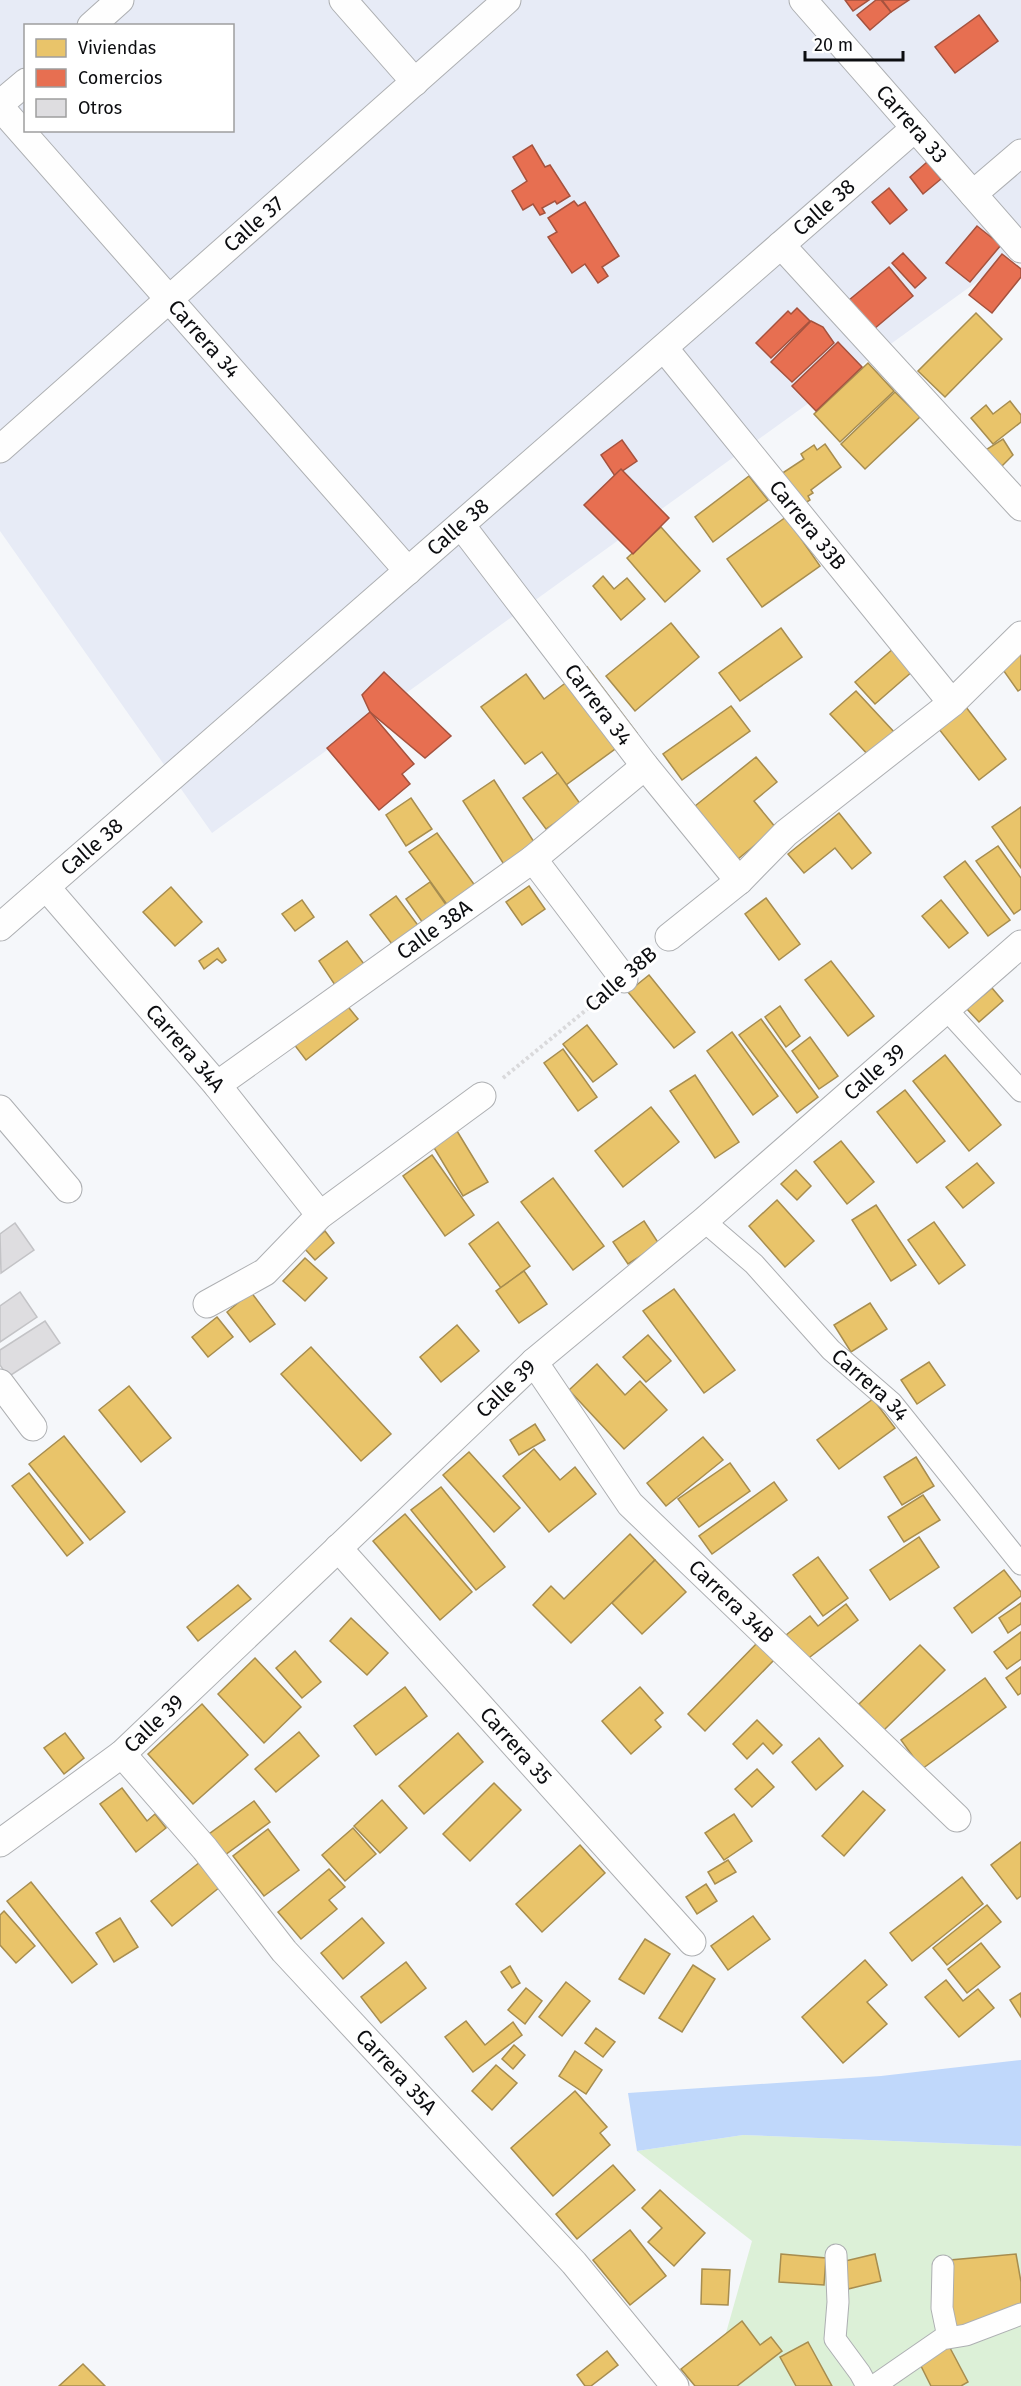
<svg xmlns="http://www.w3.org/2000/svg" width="1021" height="2386" font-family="'Fira Sans',sans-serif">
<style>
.built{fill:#e7ebf6;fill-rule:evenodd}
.green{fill:#dcf0d7}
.water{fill:#c0d8fb}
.homes{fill:#e9c46a;stroke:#a78d4f;stroke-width:1.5}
.shops{fill:#e76f51;stroke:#a5523e;stroke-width:1.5}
.building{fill:#dedde0;stroke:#c3c3c6;stroke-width:1.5}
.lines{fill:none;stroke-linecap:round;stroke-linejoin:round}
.pedestrian-casing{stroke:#adafb2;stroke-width:23}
.minor-casing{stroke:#adafb2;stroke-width:29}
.path{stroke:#d9d9db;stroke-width:4;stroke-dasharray:3 3;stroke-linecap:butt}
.pedestrian{stroke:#fefefe;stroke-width:21}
.minor{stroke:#fefefe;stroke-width:27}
.labels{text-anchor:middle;stroke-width:6;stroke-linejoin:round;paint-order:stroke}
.street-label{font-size:21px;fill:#0c0d10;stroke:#fff}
</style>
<rect width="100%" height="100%" fill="#f5f7fa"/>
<path class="built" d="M 0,0 L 1021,0 L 1021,250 L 212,833 L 0,531 ZM 26,26 L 232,26 L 232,130 L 26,130 Z"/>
<polygon class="green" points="743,2135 1021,2146 1021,2386 711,2386 752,2241 637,2151"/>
<polygon class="water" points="1021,2060 1021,2146 743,2135 637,2151 628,2093 881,2076"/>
<g class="homes">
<polygon points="976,313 1002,339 945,397 918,371"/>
<polygon points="868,363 894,391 840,442 814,414"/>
<polygon points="895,392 920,417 865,469 841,444"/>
<polygon points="1010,401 1021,415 1021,422 993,444 971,418 986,405 993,414"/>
<polygon points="1003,439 1013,455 1001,467 984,451"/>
<polygon points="825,444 841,467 811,490 813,493 808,496 810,500 799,507 778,476 804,459 801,454 814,445 817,450"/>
<polygon points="749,476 768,500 713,542 695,517"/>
<polygon points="786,517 820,566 762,607 727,559"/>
<polygon points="661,527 700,571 665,602 627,558"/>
<polygon points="603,576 614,589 627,578 645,599 621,620 593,586"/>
<polygon points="671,623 699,657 635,711 606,676"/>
<polygon points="781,628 802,657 740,701 719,673"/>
<polygon points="909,635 929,657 875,704 855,682"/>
<polygon points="1021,638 1021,689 1018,691 994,657"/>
<polygon points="587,667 637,733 566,785 542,752 525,764 481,707 526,674 544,699"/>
<polygon points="856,691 909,748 884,772 830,714"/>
<polygon points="959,698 1006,759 979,780 931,719"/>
<polygon points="731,706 750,731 682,780 663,754"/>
<polygon points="756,757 777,782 754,801 776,828 738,859 695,806"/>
<polygon points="558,773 581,805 546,829 523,798"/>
<polygon points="494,780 536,845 505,866 463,801"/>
<polygon points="411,798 432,829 406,846 386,815"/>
<polygon points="1021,807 1021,868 992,827"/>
<polygon points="839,813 871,853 852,869 835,848 804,873 788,854"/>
<polygon points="437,833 476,887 448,906 409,852"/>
<polygon points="998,846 1021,878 1021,909 1014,914 976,861"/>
<polygon points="965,861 1010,920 988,936 944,877"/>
<polygon points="430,882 449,909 425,926 406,899"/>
<polygon points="529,886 545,909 522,925 506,902"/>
<polygon points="171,887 202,922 175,946 143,912"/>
<polygon points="396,896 423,932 398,952 370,915"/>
<polygon points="766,898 800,944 779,960 745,914"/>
<polygon points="302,900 314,917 295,931 282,914"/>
<polygon points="941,900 968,933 949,948 922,916"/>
<polygon points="347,941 364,964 335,985 319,961"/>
<polygon points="218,948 226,960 222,963 217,959 204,969 199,961"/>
<polygon points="831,961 874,1016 848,1036 805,980"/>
<polygon points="649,975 695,1032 674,1048 628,992"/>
<polygon points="992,988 1003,1001 979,1022 967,1009"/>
<polygon points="345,1003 358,1019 306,1060 293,1043"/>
<polygon points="780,1006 800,1036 786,1047 765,1017"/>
<polygon points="761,1019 818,1097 797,1113 739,1035"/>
<polygon points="587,1025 617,1064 593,1082 563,1044"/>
<polygon points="732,1032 778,1096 753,1115 707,1051"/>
<polygon points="810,1037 838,1076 819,1089 792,1051"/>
<polygon points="563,1049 597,1097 578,1111 544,1063"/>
<polygon points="945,1055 1001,1125 969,1151 913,1081"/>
<polygon points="695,1075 739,1142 715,1158 670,1091"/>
<polygon points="905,1090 945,1141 917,1163 877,1112"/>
<polygon points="651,1107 679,1142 623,1187 595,1151"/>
<polygon points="457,1131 488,1182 463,1196 433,1146"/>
<polygon points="841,1141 874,1182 847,1204 814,1162"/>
<polygon points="432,1155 474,1215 445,1236 403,1176"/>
<polygon points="977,1163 994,1183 963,1208 946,1187"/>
<polygon points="796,1170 811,1186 797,1200 781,1184"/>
<polygon points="553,1178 604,1246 573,1270 521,1202"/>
<polygon points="777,1200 814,1241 785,1267 749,1226"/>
<polygon points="876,1205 916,1265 891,1281 852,1220"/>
<polygon points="644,1221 659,1244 628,1264 613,1242"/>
<polygon points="498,1222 530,1266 501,1288 469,1244"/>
<polygon points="934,1222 965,1265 939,1284 908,1240"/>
<polygon points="325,1231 334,1243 315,1260 305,1249"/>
<polygon points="305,1258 327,1278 305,1301 283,1281"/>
<polygon points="524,1271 547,1304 519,1323 496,1291"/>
<polygon points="674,1289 735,1370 704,1393 643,1311"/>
<polygon points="251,1292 275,1324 250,1342 227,1312"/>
<polygon points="870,1303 887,1329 851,1352 834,1325"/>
<polygon points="217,1317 233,1337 208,1357 192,1337"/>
<polygon points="457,1325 479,1351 441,1382 420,1357"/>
<polygon points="648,1335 671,1361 646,1382 623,1357"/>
<polygon points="311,1347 391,1434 361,1461 281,1374"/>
<polygon points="929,1362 945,1385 917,1404 901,1380"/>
<polygon points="597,1364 625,1395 640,1381 667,1410 624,1449 569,1390"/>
<polygon points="129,1386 171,1438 141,1462 99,1410"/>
<polygon points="873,1399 895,1428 839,1469 817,1440"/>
<polygon points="535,1424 545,1440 519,1455 510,1440"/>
<polygon points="64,1436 125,1512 90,1540 29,1464"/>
<polygon points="703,1437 723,1460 666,1506 647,1483"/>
<polygon points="534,1449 560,1480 575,1467 596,1494 549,1532 503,1476"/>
<polygon points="469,1452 520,1508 494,1532 443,1475"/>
<polygon points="916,1457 934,1486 902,1505 884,1477"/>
<polygon points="730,1463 750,1491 699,1527 678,1499"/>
<polygon points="29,1473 83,1543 67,1556 12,1486"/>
<polygon points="774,1482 787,1500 712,1554 699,1536"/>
<polygon points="441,1487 505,1567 476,1590 411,1510"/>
<polygon points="923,1495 940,1520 904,1542 888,1517"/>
<polygon points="405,1514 472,1592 440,1620 373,1541"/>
<polygon points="630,1534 655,1560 571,1643 533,1605 551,1586 564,1599"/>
<polygon points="919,1537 939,1567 890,1600 870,1570"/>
<polygon points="818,1557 848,1598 823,1616 793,1575"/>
<polygon points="655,1560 686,1592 642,1634 612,1603"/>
<polygon points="1004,1570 1021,1592 1021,1596 972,1633 954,1608"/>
<polygon points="238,1585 251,1599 198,1641 187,1627"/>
<polygon points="1021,1603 1021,1624 1008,1633 999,1618"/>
<polygon points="846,1604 858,1620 806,1660 786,1635 810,1616 818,1626"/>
<polygon points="351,1618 388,1653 367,1675 330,1641"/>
<polygon points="1021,1632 1021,1659 1007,1669 994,1652"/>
<polygon points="757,1643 774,1660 705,1731 688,1714"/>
<polygon points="920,1645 945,1670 884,1730 859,1704"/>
<polygon points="295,1651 321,1682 302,1698 276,1668"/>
<polygon points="255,1658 301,1707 264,1743 218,1694"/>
<polygon points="1021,1667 1021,1693 1018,1695 1006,1678"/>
<polygon points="985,1678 1006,1707 922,1769 901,1740"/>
<polygon points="405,1687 427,1716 376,1755 354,1726"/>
<polygon points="640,1687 663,1713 655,1720 661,1727 631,1754 602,1721"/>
<polygon points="202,1704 248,1755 193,1804 148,1754"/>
<polygon points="757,1720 782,1745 773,1754 763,1743 747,1759 733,1744"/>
<polygon points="299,1732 319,1756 276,1792 255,1769"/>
<polygon points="65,1733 84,1758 64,1774 44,1748"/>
<polygon points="458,1733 483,1762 424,1814 399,1786"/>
<polygon points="819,1738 843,1766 816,1790 792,1762"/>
<polygon points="757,1769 774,1787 752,1807 735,1789"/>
<polygon points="494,1783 521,1810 470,1861 443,1834"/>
<polygon points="122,1788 147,1821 155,1814 166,1828 136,1852 100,1804"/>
<polygon points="863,1791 885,1810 844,1856 822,1836"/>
<polygon points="382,1800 407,1828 380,1853 354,1826"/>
<polygon points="254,1801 270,1822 225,1855 209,1834"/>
<polygon points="734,1814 752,1841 724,1860 705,1833"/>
<polygon points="353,1828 376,1854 345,1881 322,1855"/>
<polygon points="268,1829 299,1870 264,1896 233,1856"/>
<polygon points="1021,1842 1021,1896 1017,1899 991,1865"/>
<polygon points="580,1845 605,1873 542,1932 516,1904"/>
<polygon points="728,1860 736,1872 715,1884 708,1872"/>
<polygon points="200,1862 220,1887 172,1926 151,1901"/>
<polygon points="329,1869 345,1887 329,1900 337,1909 301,1939 278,1912"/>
<polygon points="962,1877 983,1904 912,1961 890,1933"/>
<polygon points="31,1882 97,1964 72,1983 7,1901"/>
<polygon points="706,1884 717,1901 697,1914 686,1897"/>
<polygon points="987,1905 1001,1922 947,1965 933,1948"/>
<polygon points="4,1911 35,1946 16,1963 0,1945 0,1915"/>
<polygon points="753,1916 770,1939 728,1970 711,1946"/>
<polygon points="120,1918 138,1947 114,1962 96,1933"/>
<polygon points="362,1918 384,1943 343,1979 321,1953"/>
<polygon points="645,1939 670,1954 644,1994 619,1979"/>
<polygon points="981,1943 1000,1967 967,1993 948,1969"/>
<polygon points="865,1960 887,1985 867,2002 887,2024 843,2063 802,2017"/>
<polygon points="406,1962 426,1988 381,2023 361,1997"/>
<polygon points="693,1965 715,1979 682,2032 659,2018"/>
<polygon points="510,1966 520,1983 512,1988 501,1972"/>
<polygon points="946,1980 963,2001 978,1989 994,2008 959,2037 925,1997"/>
<polygon points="566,1982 590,2001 562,2036 539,2017"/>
<polygon points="526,1988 542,2001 525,2024 508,2010"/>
<polygon points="1021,1993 1021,2017 1010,2000"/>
<polygon points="466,2021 485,2045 513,2022 522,2035 473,2072 445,2037"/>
<polygon points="596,2028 615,2042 603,2057 585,2043"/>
<polygon points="514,2045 525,2055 513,2069 502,2059"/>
<polygon points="575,2051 602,2070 586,2094 559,2076"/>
<polygon points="496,2065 517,2083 492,2110 472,2091"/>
<polygon points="575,2091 607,2127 600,2133 610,2145 553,2196 511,2148"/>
<polygon points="613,2165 635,2190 577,2239 556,2214"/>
<polygon points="660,2190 705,2233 674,2266 648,2242 662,2228 642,2208"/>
<polygon points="630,2230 666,2276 630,2305 593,2260"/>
<polygon points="781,2254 826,2258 824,2285 779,2282"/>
<polygon points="875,2254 881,2281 848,2289 841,2262"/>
<polygon points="1016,2254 1021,2282 1021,2311 958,2331 946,2298 950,2260"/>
<polygon points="702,2269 730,2270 728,2305 701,2304"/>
<polygon points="742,2321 760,2345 771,2337 782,2351 737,2386 695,2386 681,2369"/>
<polygon points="808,2342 832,2386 796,2386 780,2357"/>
<polygon points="949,2346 968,2382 961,2386 931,2386 919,2362"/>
<polygon points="607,2351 618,2365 591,2386 585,2386 577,2375"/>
<polygon points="83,2364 105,2386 59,2386"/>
</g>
<g class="shops">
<polygon points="845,0 869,0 853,11"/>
<polygon points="876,0 881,0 891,12 870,30 857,15"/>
<polygon points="882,0 909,0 891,12"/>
<polygon points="979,15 998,41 955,73 935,47"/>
<polygon points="532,145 545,167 550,165 570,196 557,204 555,201 542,208 545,213 540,215 533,204 523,210 512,191 527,181 513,157"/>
<polygon points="927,162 941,179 923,194 910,177"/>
<polygon points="889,188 907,210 890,224 872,202"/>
<polygon points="574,201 578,206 585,202 619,256 602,267 608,276 598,283 585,264 572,273 548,237 557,232 548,218"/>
<polygon points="977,226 1001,245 970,282 946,263"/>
<polygon points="903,253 926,278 915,288 892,263"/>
<polygon points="1002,254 1021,269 1021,277 992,313 969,295"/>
<polygon points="889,267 913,296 874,329 849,300"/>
<polygon points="797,308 810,321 771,358 756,343 788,311 791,314"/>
<polygon points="811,321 823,327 834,343 792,382 771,362"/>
<polygon points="838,342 862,367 816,411 792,386"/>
<polygon points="622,440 637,461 615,476 601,455"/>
<polygon points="621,469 669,518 633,554 584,505"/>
<polygon points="384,672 451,736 425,758 370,712 362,695"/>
<polygon points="370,712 414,764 402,774 410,784 379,810 327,748"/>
</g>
<g class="building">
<polygon points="15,1223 34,1250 1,1273 0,1234"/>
<polygon points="20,1292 37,1317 0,1342 0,1306"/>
<polygon points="45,1321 60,1343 8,1377 0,1365 0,1350"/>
</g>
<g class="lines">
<defs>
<g id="pedestrian">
<polyline points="946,1009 1021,1091"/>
<path id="s1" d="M 704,1221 L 754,1264 L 831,1350 L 892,1403 L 1021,1564"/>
<polyline points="836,2255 838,2302 835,2339 860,2373 867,2386"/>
<polyline points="943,2266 942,2308 948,2337"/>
<polyline points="874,2386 942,2339 966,2335 1021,2314"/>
</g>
<g id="minor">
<polyline points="343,0 415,82"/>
<path id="s2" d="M 803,0 L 1021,249"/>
<polyline points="91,26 120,0"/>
<polyline points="0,104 26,82"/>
<path id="s3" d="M 0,107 L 408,571"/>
<polyline points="973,194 1021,153"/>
<polyline points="781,245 1021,507"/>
<path id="s4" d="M 664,348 L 952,703"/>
<path id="s5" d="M 0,449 L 507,0"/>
<path id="s6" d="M 461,525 L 645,766 L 739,881"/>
<polyline points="533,859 624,979"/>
<path id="s7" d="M 46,887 L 217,1085 L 320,1215"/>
<path id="s8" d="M 0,927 L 915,128"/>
<polyline points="669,937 739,881 786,833 952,703 1021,635"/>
<path id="s9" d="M 217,1085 L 533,859 L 645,766"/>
<polyline points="0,1109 68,1189"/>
<polyline points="207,1304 265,1272 320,1215 482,1096"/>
<path id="s10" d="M 534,1362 L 630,1504 L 957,1818"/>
<polyline points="0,1383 33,1427"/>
<path id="s11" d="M 338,1548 L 692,1942"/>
<path id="s12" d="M 122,1754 L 205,1849 L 284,1951 L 574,2263 L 675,2386"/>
<path id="s13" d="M 0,1843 L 122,1754 L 534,1362 L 704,1221 L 1021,944"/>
</g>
</defs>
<use href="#pedestrian" class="pedestrian-casing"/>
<use href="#minor" class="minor-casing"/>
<polyline class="path" points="503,1078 602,997"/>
<use href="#pedestrian" class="pedestrian"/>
<use href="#minor" class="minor"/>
</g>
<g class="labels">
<g class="street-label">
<text dy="7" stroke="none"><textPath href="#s2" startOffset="165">Carrera 33</textPath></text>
<text dy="7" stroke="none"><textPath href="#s8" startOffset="1094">Calle 38</textPath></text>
<text dy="7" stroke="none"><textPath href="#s5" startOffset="339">Calle 37</textPath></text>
<text dy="7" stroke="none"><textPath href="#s3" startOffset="309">Carrera 34</textPath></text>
<text dy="7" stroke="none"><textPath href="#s4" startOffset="228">Carrera 33B</textPath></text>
<text dy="7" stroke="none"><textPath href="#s8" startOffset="608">Calle 38</textPath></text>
<text dy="7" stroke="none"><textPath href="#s6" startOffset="226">Carrera 34</textPath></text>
<text dy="7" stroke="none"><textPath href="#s8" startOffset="122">Calle 38</textPath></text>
<text dy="7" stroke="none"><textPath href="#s9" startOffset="267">Calle 38A</textPath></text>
<text transform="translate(621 979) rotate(-41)" y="7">Calle 38B</text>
<text dy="7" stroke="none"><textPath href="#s7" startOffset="213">Carrera 34A</textPath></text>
<text dy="7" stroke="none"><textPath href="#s13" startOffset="1167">Calle 39</textPath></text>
<text dy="7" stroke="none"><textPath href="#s1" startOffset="234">Carrera 34</textPath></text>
<text dy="7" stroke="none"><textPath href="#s13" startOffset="681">Calle 39</textPath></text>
<text dy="7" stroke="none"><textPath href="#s10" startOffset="312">Carrera 34B</textPath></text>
<text dy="7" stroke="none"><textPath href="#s13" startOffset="195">Calle 39</textPath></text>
<text dy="7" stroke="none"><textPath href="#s11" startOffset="266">Carrera 35</textPath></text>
<text dy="7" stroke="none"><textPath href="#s12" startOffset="420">Carrera 35A</textPath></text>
</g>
</g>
<rect x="24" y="24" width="210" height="108" fill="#ffffff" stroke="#9e9e9f" stroke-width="1.5"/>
<rect x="36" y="39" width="30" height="18" fill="#e9c46a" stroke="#9e9e9f" stroke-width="1.5"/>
<text x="78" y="54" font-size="18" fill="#0c0d10">Viviendas</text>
<rect x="36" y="69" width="30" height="18" fill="#e76f51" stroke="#9e9e9f" stroke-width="1.5"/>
<text x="78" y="84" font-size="18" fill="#0c0d10">Comercios</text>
<rect x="36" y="99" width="30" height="18" fill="#dedde0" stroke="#9e9e9f" stroke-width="1.5"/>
<text x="78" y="114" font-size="18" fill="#0c0d10">Otros</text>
<path d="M805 51v9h98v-9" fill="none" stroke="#0c0d10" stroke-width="3"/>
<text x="814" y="51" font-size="18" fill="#0c0d10" stroke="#ffffff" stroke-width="4.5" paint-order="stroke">20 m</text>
</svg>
